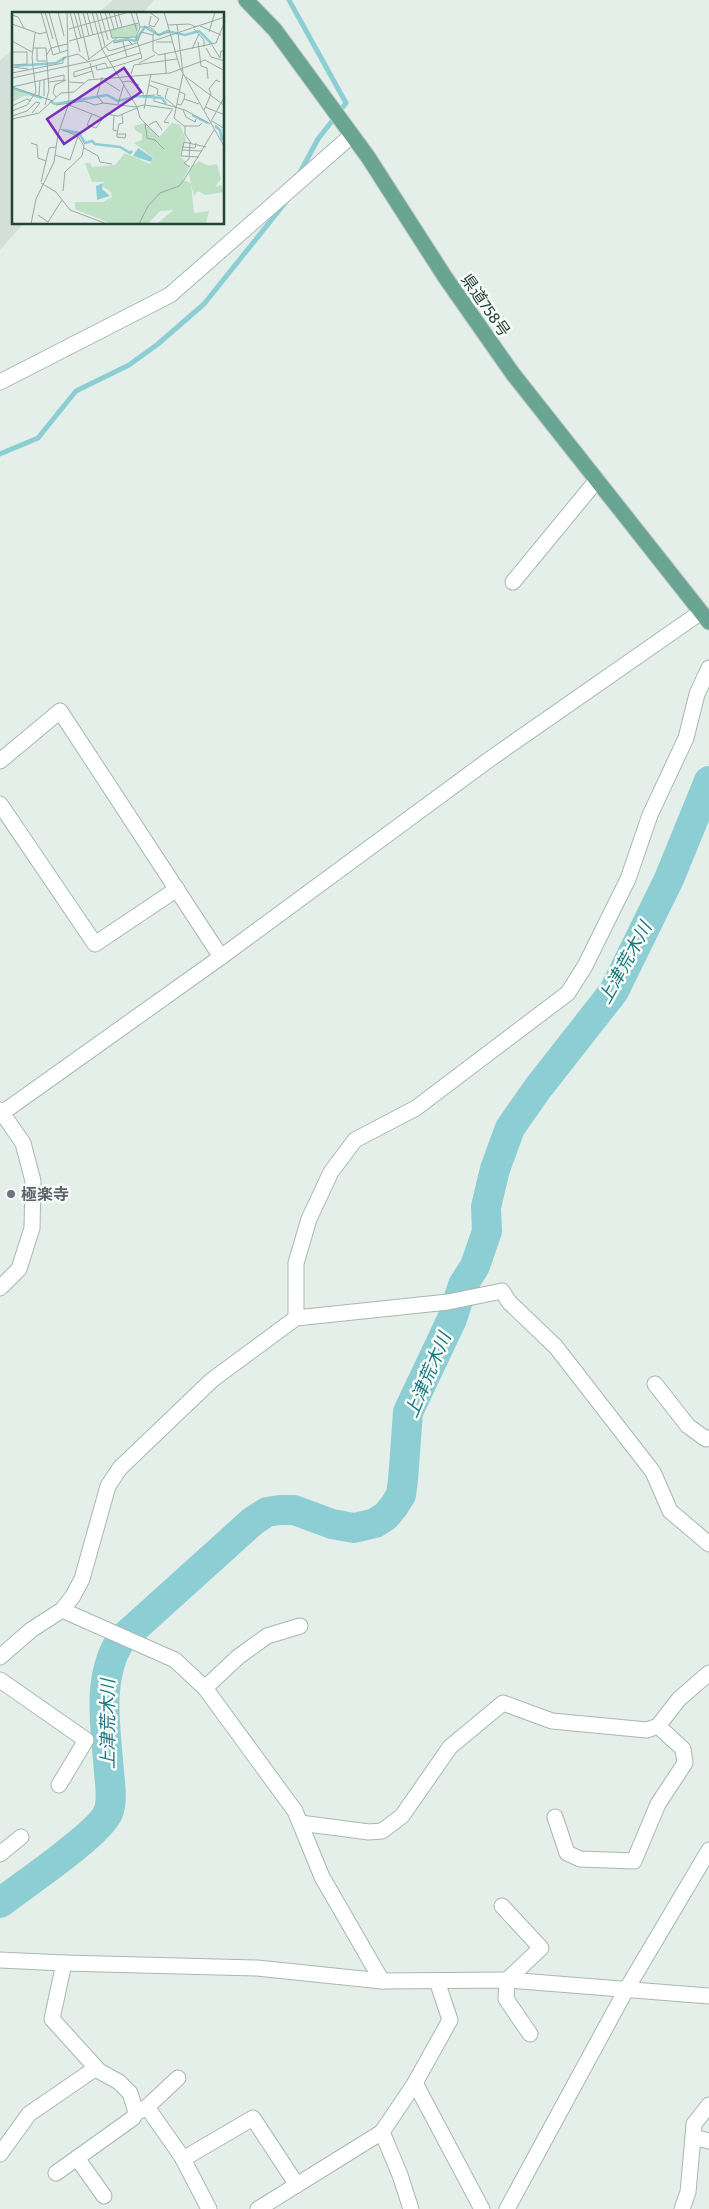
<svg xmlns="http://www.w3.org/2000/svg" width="709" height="2209" font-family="'Fira Sans','Noto Sans JP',sans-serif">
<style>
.built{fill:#d3dfd9}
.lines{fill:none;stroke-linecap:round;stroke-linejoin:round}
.stream{stroke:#8dced4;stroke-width:5}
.river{stroke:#8dced4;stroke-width:30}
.minor-casing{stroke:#a7b8b1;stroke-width:17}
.major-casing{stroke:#c1cac7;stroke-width:17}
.minor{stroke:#fff;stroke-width:15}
.major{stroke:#69a592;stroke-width:15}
.worship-dot{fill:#6b7280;stroke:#f6fbf8;stroke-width:2}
.labels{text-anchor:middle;stroke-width:5;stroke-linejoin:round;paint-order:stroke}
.street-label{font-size:16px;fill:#234238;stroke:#f6fbf8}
.worship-label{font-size:16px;font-weight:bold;fill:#5b616d;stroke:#f6fbf8;text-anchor:start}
.water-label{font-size:18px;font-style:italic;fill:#1b7680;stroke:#f6fbf8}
.inset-river{fill:none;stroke:#8dced4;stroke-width:2.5}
.inset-road{fill:none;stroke:#97aaa3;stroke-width:1}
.view{fill:#7b2cbf;fill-opacity:0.15;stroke:#7b2cbf;stroke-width:2.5}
.inset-edge{fill:none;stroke:#234238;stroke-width:2.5}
</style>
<rect width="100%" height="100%" fill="#e5efea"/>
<g class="built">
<polygon points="113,0 154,0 142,14 97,14"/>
<polygon points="14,49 14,224 23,224 0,250 0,60"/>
</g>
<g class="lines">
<g class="stream">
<polyline points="289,0 346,103 318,139 297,178"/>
<polyline points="0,454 38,438 76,391 129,365 158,344 204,304 285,203"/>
</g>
<path class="river" d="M 0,1903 C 23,1885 97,1836 108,1813 C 113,1801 110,1784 109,1772 C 106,1729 96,1680 120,1641 L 253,1521 L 267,1512 L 280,1510 L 294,1510 L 332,1524 L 354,1528 L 375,1523 L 386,1516 L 394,1506 L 401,1495 L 403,1480 L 408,1412 L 452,1319 L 463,1285 L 475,1266 L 487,1231 L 486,1207 L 495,1169 L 510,1128 L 538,1088 L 614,991 L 669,879 L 709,781"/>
<defs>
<g id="minor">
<polyline points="0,382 170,295 351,136"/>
<polyline points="513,582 597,480"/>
<polyline points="0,761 60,711 221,957"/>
<polyline points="0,804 95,944 177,889"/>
<polyline points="0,1110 23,1143 33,1181 32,1228 19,1269 0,1288"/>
<polyline points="2,1113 221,957 490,759 701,612"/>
<polyline points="296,1318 296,1263 309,1219 331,1172 355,1140 416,1108 568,993 585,966 628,879 650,815 686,738 697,694 709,668"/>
<polyline points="655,1384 688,1426 706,1439 709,1438"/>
<polyline points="62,1610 175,1660 205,1688 295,1811 322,1877 382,1981"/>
<polyline points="0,1657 31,1630 62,1610 73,1596 82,1579 108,1486 120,1468 212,1380 296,1318 448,1302 502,1291 509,1302 556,1347 653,1472 670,1511 709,1544"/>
<polyline points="0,1680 86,1740 59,1785"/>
<polyline points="205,1688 238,1657 267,1636 300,1626"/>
<polyline points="555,1817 567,1853 580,1859 634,1861 658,1804 685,1763 683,1749 658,1726"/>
<polyline points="300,1823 369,1832 382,1831 402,1816 450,1747 503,1703 552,1721 647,1730 658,1726 679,1699 709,1673"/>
<polyline points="0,1854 21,1837"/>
<polyline points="502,1906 541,1948 507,1980 506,1999 530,2034"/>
<polyline points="0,1960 64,1963 257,1968 382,1981 507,1980 709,1996"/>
<polyline points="415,2083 482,2209"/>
<polyline points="709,2105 694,2124 693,2137 709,2141"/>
<polyline points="147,2107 182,2157 209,2209"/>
<polyline points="140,2111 147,2107 178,2078"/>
<polyline points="382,2132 400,2175 411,2209"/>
<polyline points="0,2154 29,2114 96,2068"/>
<polyline points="77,2158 104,2196"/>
<polyline points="183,2159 253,2118 297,2185"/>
<polyline points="56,2173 133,2118 136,2112 130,2093 119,2082 99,2071 52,2019 64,1963"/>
<polyline points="258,2209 382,2132 415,2083 450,2020 437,1981"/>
<polyline points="507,2209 626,1990 709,1850"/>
<polyline points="682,2209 688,2192 693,2137"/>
</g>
<polyline id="major" points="246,0 275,30 368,157 445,277 513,374 709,622"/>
</defs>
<use href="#minor" class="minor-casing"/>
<use href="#major" class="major-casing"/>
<use href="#minor" class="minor"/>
<use href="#major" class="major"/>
</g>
<circle class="worship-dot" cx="11" cy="1194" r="5"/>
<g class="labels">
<g class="street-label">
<text transform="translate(486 305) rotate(55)" y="6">県道758号</text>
</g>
<g class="worship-label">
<text x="21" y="1200">極楽寺</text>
</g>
<g class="water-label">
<text transform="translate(625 963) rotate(-61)" y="6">上津荒木川</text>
<text transform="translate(428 1375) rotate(-67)" y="6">上津荒木川</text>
<text transform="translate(108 1724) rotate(-90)" y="6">上津荒木川</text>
</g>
</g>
<g transform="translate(12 12)">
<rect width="212" height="212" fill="#e5efea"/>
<path d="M 127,11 L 124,25 L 100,26 L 98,18 ZM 0,77 L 20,85 L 12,84 L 0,90 ZM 133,111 L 147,125 L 160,111 L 168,113 L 174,127 L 168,143 L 177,156 L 171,168 L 179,171 L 182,201 L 197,199 L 194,212 L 144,212 L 162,198 L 148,199 L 136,212 L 100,212 L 63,197 L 63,190 L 91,190 L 100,185 L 99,180 L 90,174 L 92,170 L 80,170 L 73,151 L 78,151 L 80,155 L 103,153 L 113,141 L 138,152 L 142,146 L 122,131 L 130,128 L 130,122 L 123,118 L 122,114 ZM 187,149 L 196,154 L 205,152 L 209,167 L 203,175 L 209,173 L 212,180 L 193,183 L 186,179 L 182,184 L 177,163 L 178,156 Z" fill="#bee0c5"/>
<path d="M 126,136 L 141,146 L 139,150 L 121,144 ZM 91,171 L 90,177 L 98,184 L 85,188 L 84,174 Z" fill="#8dced4"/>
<path class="inset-river" d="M 101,30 L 115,27 L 123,29 L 133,15 L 147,23 L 155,19 L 173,23 L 187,19 L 200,32M 3,54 L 44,51 L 54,45M 0,76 L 30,86M 38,89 L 43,92 L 95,83 L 106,89 L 126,84 L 150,86 L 154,92M 180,103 L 196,111M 203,114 L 208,118 L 210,128M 51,118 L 67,121 L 73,131 L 80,129 L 83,132 L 108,135 L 118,141 L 120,139"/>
<path class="inset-road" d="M 29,0 L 41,43 L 56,38M 33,0 L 41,27M 37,0 L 48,40M 46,0 L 52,24M 58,0 L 68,40M 62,0 L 69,26M 66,0 L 77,48M 71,0 L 77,24M 75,0 L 81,23M 84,0 L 93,34M 88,0 L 96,28M 93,0 L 100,26 L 124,25M 97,0 L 102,17M 102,0 L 106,16M 106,0 L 110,15M 119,0 L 125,19M 137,0 L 147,7 L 142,15 L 137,13 L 139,4M 152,0 L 168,56 L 213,136M 0,3 L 6,5 L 12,16M 0,12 L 28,22 L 34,20M 156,13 L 177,12 L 184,15M 165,13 L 171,61M 188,14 L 209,23M 128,15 L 138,15 L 144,20 L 141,23 L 141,39 L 147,43 L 204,31 L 213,9M 57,17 L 117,0M 182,17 L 192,28 L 192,35M 197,20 L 203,0M 142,21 L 147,23 L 157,20M 105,26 L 90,37 L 125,95 L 128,106 L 147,125M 0,29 L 20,40M 57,29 L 126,11M 126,29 L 129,20 L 141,23M 111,30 L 115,45M 144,30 L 160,30M 186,30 L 189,54 L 195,56 L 196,67M 102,31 L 116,28 L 120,32M 200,33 L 208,46 L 209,39 L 213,39M 94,35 L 97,39 L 125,31M 21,36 L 34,36 L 37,78 L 33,93M 25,36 L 25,49 L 34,49M 194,36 L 199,45 L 213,49M 180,37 L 187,22M 0,40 L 15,40 L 15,52 L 0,53M 153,41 L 154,61M 34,44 L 39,36 L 55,32M 77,47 L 90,37 L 80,0M 98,50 L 128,41M 78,51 L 82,66M 127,51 L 143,43M 84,54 L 85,58 L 101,55 L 130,46 L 124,25 L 128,15 L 124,0M 0,55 L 16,57M 0,61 L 51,51 L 51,46 L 66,42 L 77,50M 119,62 L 122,53 L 165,47M 171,62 L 162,106 L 172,114M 62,65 L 62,60 L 93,51 L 96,56M 62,65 L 80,59M 90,65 L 85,84 L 91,91 L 124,95 L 132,93M 174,65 L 213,94M 0,66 L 84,48 L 213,5M 89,67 L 108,79M 139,69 L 168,78M 37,70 L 52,68M 57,70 L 72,71M 110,70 L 117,69 L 127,73M 137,73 L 146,77 L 145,83 L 149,84M 0,75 L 52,63 L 52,69M 0,75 L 41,89M 156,76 L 153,86 L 164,95M 131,80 L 131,84 L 143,83M 27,84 L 28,68M 32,84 L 32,67M 44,85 L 41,81 L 43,73 L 54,68M 142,86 L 142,89 L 173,98 L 198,112M 172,87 L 187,92M 106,92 L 112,72M 165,92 L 169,93 L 172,87 L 173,82 L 168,80M 44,93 L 72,89 L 83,93 L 91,91M 57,93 L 90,106M 132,93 L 161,97M 0,94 L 15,87 L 19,89M 193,95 L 213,103M 132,97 L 139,62M 171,98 L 174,105 L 183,110 L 184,107M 192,98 L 199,82 L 197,77 L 204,68 L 208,70M 0,99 L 15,93 L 24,80 L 20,45 L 23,21M 80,102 L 75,113 L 84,116 L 94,102 L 106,104 L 125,96M 0,104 L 15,99 L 24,90 L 28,91 L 20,101M 102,104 L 101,118 L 105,119M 0,107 L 27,101 L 49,81 L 62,80 L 76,68 L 158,61 L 193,48 L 213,59M 200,109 L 213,117M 133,111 L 135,126 L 143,128 L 152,137M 157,111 L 152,110 L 160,98M 198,111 L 213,84M 137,113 L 144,109 L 150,118M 172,114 L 187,114 L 190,111M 173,114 L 173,122 L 179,131M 48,117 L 66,124 L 72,134 L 70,144 L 53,160 L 51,179M 105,122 L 114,122 L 113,126 L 105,125 ZM 105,122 L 107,112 L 111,111 L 110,102M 19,131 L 25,133 L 26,146 L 34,149M 170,135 L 183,136 L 184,131M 72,136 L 86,144 L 88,150 L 100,152M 170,138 L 190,139M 43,143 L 58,148 L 66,124M 187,145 L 169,144 L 172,130 L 194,135M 178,155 L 172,151 L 177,147 L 178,130M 29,170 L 37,136 L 44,135M 29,171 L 44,180 L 58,198 L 95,212M 26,203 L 36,210 L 50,188M 19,212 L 24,187 L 42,150 L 46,122 L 57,91 L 55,0M 127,212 L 136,194 L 148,181 L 167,174 L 172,168 L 202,118"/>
<path class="view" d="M 112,56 L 129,80 L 52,132 L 35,107 Z"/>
<rect width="212" height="212" class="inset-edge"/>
</g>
</svg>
